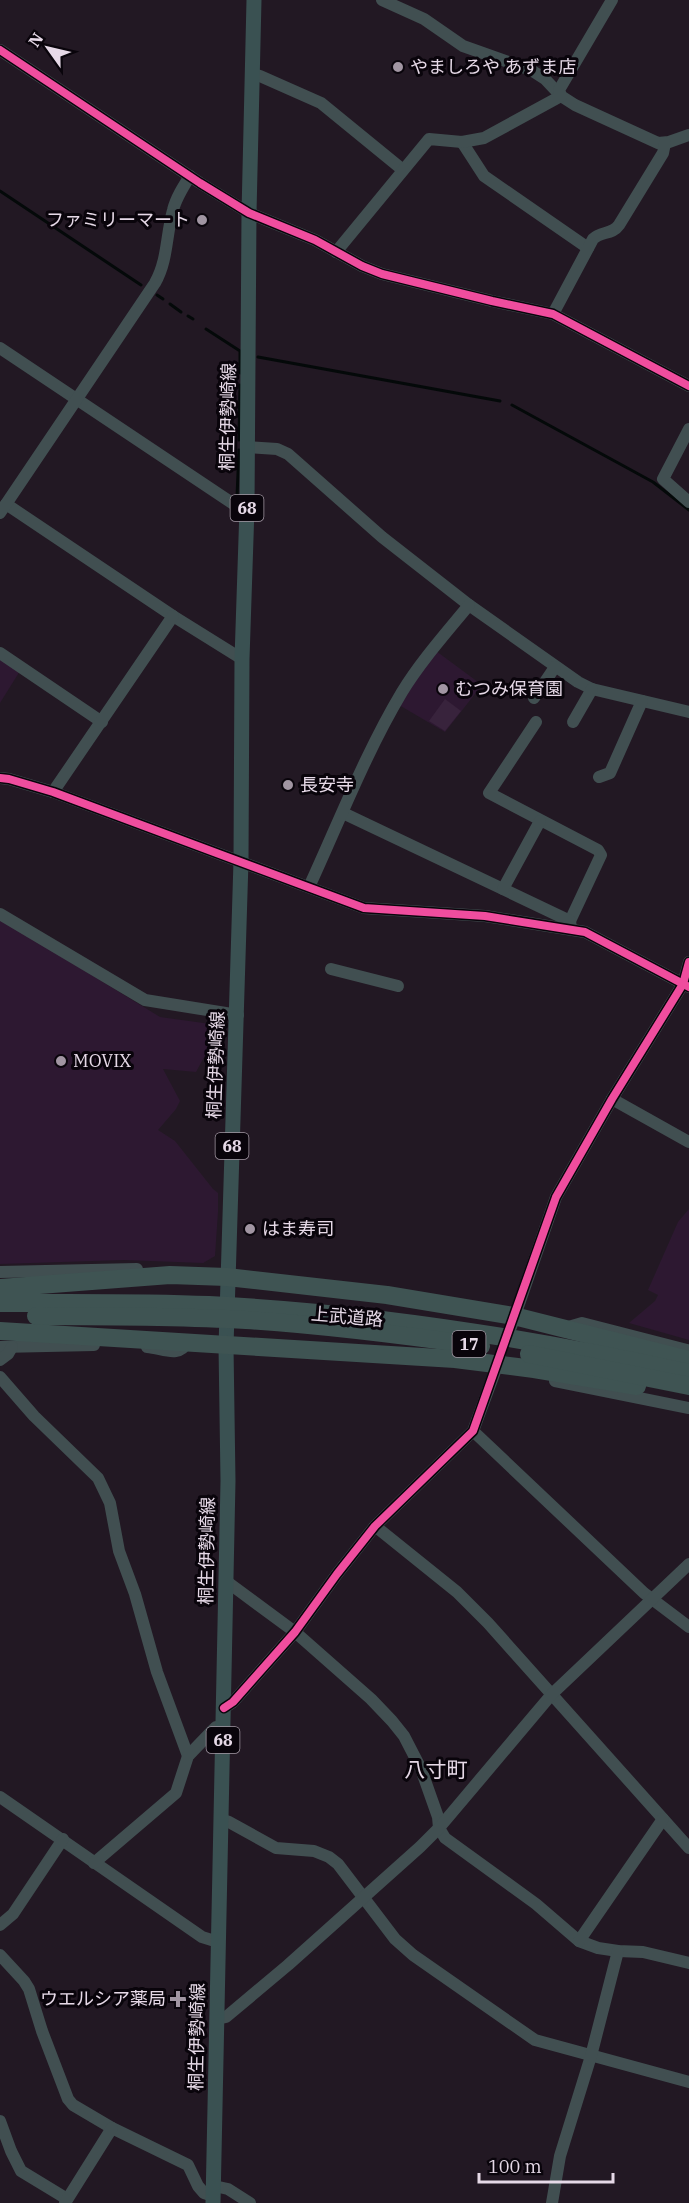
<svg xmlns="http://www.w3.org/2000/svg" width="689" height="2203" font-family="'IBM Plex Serif','Noto Sans JP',serif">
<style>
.built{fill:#2d1831}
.green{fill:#38233c}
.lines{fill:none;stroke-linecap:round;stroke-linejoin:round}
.stream{stroke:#040909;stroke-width:3}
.minor{stroke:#414f51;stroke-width:12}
.major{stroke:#3a5152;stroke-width:15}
.highway{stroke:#3f5453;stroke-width:18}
.cycleway-casing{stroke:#09040b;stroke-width:11}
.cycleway{stroke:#ef4d9e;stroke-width:8}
.poi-dot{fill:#a195a2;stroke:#09040b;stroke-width:2}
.labels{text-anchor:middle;stroke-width:6;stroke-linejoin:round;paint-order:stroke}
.shield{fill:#09040b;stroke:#a499a5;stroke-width:1.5}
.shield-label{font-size:16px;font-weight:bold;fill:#e6d9e7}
.poi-label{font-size:18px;fill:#e6d9e7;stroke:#09040b;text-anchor:start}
.street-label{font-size:18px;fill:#e6d9e7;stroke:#09040b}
.quarter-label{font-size:21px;fill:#e6d9e7;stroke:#09040b}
</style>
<rect width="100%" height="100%" fill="#221823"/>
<g class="built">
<polygon points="436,651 482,685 445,732 399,705"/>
<polygon points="0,658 20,671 0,703"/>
<polygon points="0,919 160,1017 218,1025 210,1046 196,1072 163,1069 180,1101 176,1109 158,1130 175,1141 213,1189 218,1193 218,1212 215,1256 203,1263 124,1260 0,1264"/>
<polygon points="689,1209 689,1340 629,1323 655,1301 658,1295 648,1290 678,1222"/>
</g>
<polygon class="green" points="445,699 461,711 445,731 429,721"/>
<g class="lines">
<g class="stream">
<polyline points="0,191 141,285"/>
<polyline points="157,295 163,299"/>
<polyline points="170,304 181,312"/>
<polyline points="188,316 193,319"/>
<polyline points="206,329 240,351 240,373"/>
<polyline points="258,357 500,401"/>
<polyline points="512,405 653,482 689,510"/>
<polyline points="239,440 240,385"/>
<polyline points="237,497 239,450"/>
</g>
<g class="minor">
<polyline points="382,0 424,19 463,46 531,70 545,79 561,96 575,105 658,143 669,142 689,135"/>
<polyline points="0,50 200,183 249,213 315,240 362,266 382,274 492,301 553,314 689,386"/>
<polyline points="253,74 260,76 321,103 403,170"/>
<polyline points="462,142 484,176 588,248"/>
<polyline points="336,252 429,139 462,142 484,138 561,96 559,90 612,0"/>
<path d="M 553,314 L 593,239 C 601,231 612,235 619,225 L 663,153 L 665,143"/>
<polyline points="0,348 235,505 247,508"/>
<polyline points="689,429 663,479 689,502"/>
<polyline points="247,447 277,449 288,454 382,537 469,605 578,682 592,689 689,712"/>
<polyline points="6,504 173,616 242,659"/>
<path d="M 0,513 L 155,283 C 168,260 166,235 173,210 C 176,198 183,187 190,176"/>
<polyline points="0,653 102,722"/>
<polyline points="534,698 555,667"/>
<polyline points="536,722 489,793 598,850 601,855 570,921"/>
<polyline points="573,722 592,689"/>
<polyline points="599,777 610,773 642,701"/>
<polyline points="0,778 9,779 53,792 364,908 485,916 585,932 689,987"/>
<polyline points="53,792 173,616"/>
<polyline points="343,813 570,921 571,928"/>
<path d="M 309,887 C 339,822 365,754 402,692 C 421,661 446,633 469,605"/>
<polyline points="503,889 540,821"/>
<polyline points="0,914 145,1000 238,1015"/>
<polyline points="331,969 398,986"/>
<polyline points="612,1099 689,1142"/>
<polyline points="0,1272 137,1269"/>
<polyline points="511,1327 556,1197 612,1099 683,984 689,962"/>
<polyline points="565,1328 582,1323 687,1350"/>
<polyline points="0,1347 94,1345"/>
<path d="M 147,1347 C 163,1348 179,1359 188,1341"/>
<polyline points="0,1360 8,1354 12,1347"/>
<polyline points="0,1377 34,1416 98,1478 110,1503 119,1551 135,1594 157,1672 188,1756"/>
<polyline points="555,1381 689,1408"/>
<polyline points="473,1431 644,1593 689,1627"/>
<polyline points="375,1526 457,1592 488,1623 689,1848"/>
<polyline points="226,1581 295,1632 371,1699 392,1721 404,1736 421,1769 438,1817 439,1828 445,1838 536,1904 579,1941 598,1948 618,1951 643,1952 689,1963"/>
<polyline points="224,1708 233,1702 295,1632 337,1574 375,1526 473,1431 500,1358"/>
<polyline points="0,1797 202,1937 218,1942"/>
<polyline points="220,1819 229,1822 276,1848 314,1851 329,1857 338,1864 395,1939 413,1955 535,2040 689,2082"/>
<polyline points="94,1863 176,1793 188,1756 212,1731 216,1727 224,1727"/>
<polyline points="0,1925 13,1914 63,1839"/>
<polyline points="579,1941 663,1819"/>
<polyline points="0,1955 24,1981 29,1989 42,2031 68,2099 73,2105 112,2128 188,2165 198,2186 204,2193 213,2196"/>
<polyline points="217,2019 226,2017 288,1965 420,1847 439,1828 552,1694 689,1564"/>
<polyline points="0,2121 11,2151 21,2171 67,2199"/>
<polyline points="214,2186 228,2189 250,2203"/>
<polyline points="65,2203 112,2128"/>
<polyline points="552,2203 560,2156 591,2056 618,1951"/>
</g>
<polyline class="major" points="213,2203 228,1481 226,1346 241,861 242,659 247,508 249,213 254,0"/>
<g class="highway">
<polyline points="0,1288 170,1275 227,1277 387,1295 514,1316 689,1360"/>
<path d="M 0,1303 C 70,1303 139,1302 209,1305 C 371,1313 531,1338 689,1373"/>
<path d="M 36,1316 C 106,1316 176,1316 246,1320 C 324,1325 403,1335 481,1346"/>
<polyline points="0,1331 455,1359 534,1369 637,1386"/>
<polyline points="529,1354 689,1386"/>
</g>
<defs>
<g id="cycleway">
<polyline points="0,50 200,183 249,213 315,240 362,266 382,274 492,301 553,314 689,386"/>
<polyline points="0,778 9,779 53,792 364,908 485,916 585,932 689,987"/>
<polyline points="224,1708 233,1702 295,1632 337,1574 375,1526 473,1431 556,1197 612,1099 683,984 689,962"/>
</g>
</defs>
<use href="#cycleway" class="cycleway-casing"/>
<use href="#cycleway" class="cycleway"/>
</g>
<g class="poi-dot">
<circle cx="398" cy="67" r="6"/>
<circle cx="202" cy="220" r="6"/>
<circle cx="443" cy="689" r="6"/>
<circle cx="288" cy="785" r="6"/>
<circle cx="61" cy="1061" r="6"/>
<circle cx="250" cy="1229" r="6"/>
<path d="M175 1990h6v6h6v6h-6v6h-6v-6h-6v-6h6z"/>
</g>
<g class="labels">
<g class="shield">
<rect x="230.5" y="495" width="33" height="26" rx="4.5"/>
<rect x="215.5" y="1133" width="33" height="26" rx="4.5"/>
<rect x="452.5" y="1331" width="33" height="26" rx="4.5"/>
<rect x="206.5" y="1727" width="33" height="26" rx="4.5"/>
</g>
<g class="shield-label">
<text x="247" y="514">68</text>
<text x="232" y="1152">68</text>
<text x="469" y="1350">17</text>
<text x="223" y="1746">68</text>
</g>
<g class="poi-label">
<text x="410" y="73">やましろや あずま店</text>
<text x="190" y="226" text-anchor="end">ファミリーマート</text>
<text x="455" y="695">むつみ保育園</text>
<text x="300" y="791">長安寺</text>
<text x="73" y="1067">MOVIX</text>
<text x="262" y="1235">はま寿司</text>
<text x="166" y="2005" text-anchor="end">ウエルシア薬局</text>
</g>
<g class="street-label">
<text transform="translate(228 417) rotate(-89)" y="6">桐生伊勢崎線</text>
<text transform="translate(216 1065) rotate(-88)" y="6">桐生伊勢崎線</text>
<text transform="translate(347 1317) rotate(5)" y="6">上武道路</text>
<text transform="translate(207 1551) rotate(-89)" y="6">桐生伊勢崎線</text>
<text transform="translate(197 2037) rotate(-89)" y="6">桐生伊勢崎線</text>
</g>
<g class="quarter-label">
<text x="436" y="1777">八寸町</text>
</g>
</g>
<g transform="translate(48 48) rotate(304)" stroke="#09040b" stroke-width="4.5" paint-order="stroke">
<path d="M0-4.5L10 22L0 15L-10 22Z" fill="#e6d9e7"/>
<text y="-9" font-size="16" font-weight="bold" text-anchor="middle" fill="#e6d9e7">N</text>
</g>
<path d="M479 2173v9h134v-9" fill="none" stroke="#e6d9e7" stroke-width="3"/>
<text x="488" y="2173" font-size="18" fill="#e6d9e7" stroke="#09040b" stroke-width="4.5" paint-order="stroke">100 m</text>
</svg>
